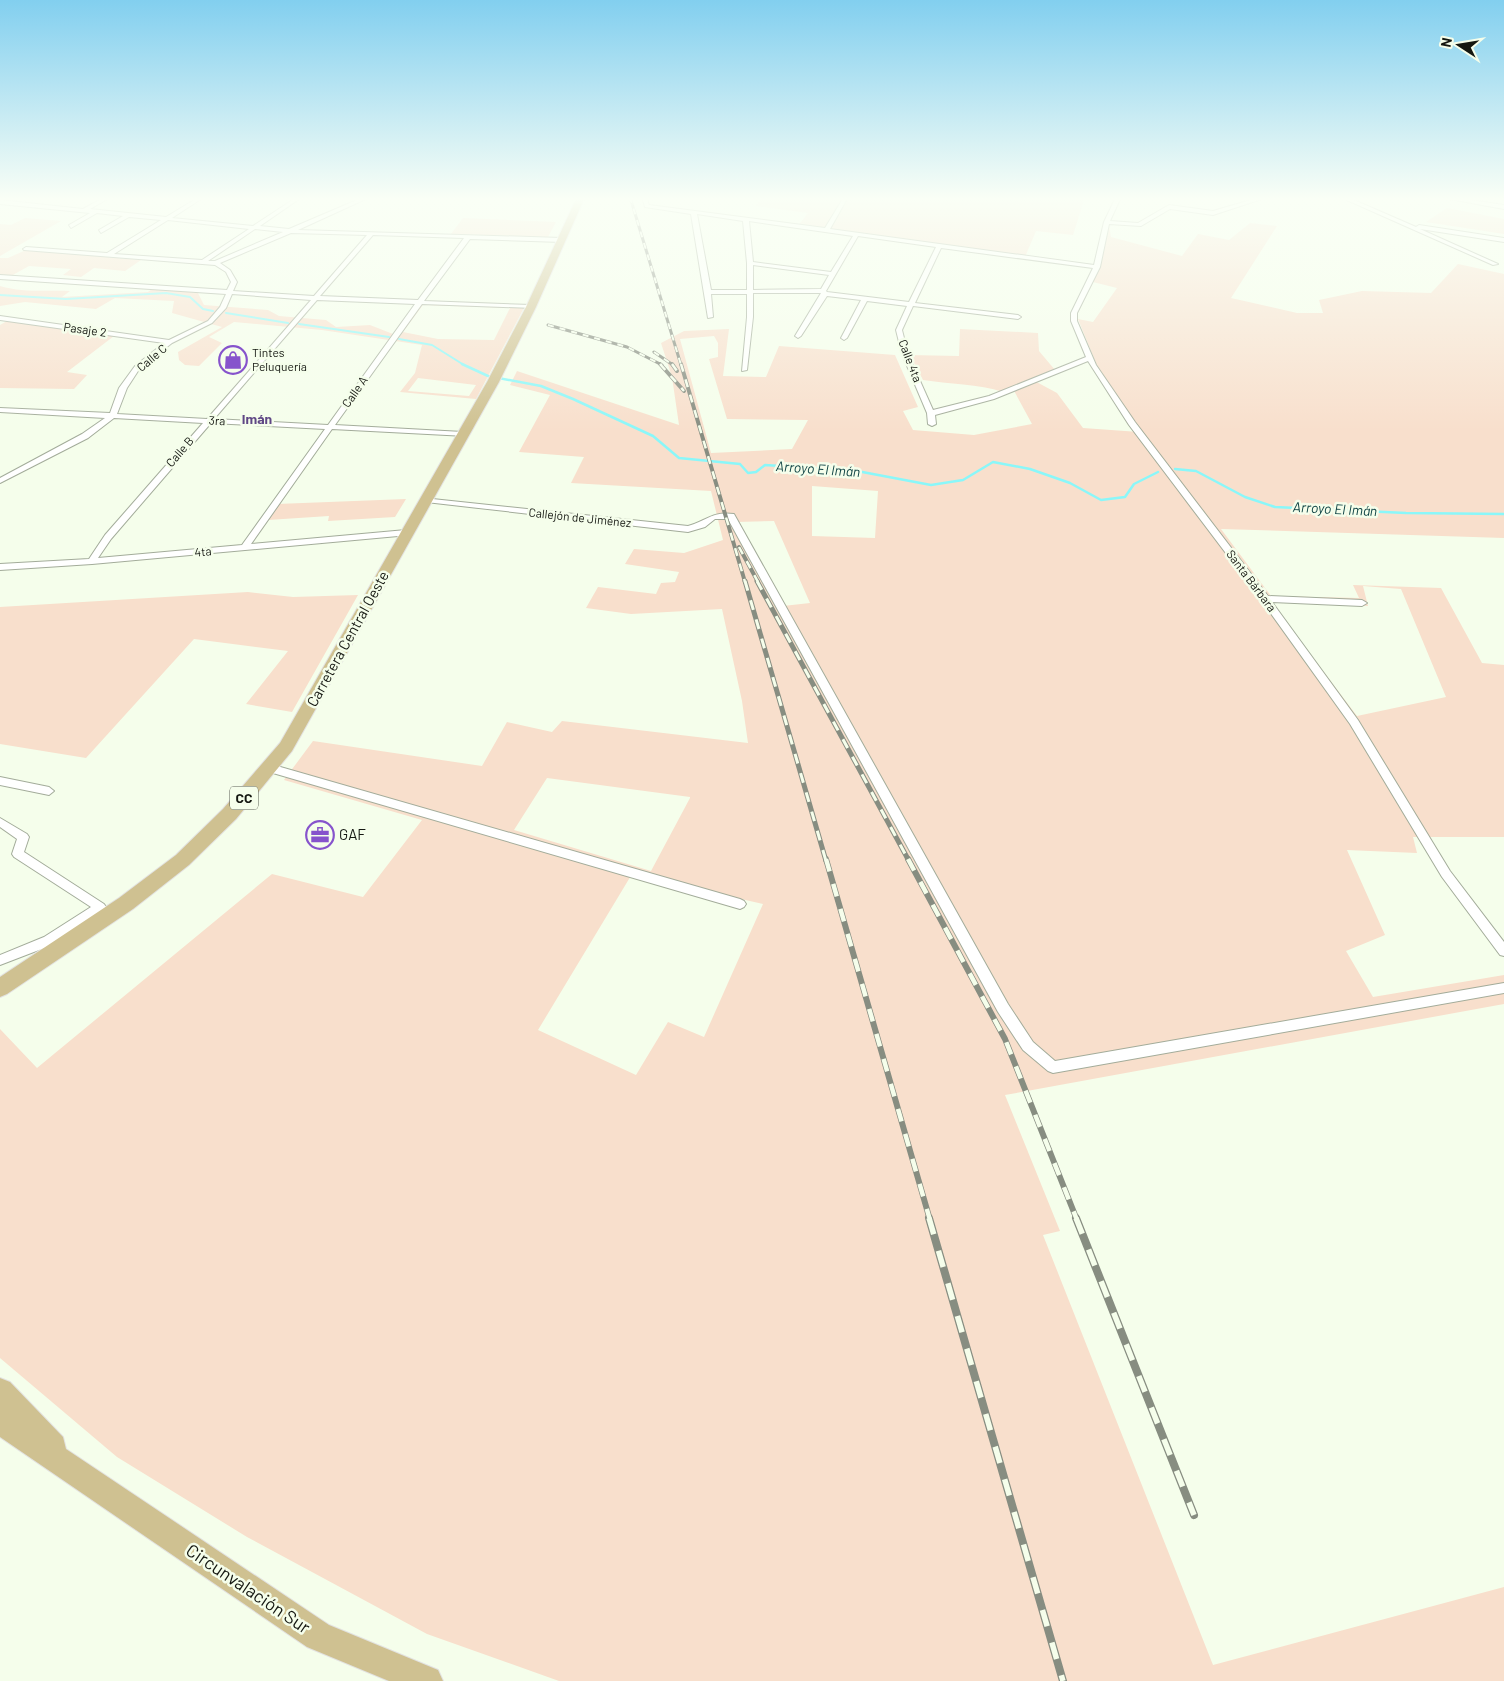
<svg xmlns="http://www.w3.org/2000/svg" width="1504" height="1681" font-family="Barlow,sans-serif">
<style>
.green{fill:#f8dfcc;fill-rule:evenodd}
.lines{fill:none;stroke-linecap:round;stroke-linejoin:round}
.stream-far1{stroke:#8af7f9;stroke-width:2}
.stream{stroke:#8af7f9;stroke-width:2.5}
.minor-casing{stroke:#a3ac9a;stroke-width:2}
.primary-casing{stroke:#e3e3e2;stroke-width:2}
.minor{fill:#fff;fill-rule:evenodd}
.primary{fill:#cfc191;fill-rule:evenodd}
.rail-far4-casing{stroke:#878d81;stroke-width:3}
.rail-far3-casing{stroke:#878d81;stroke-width:4}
.rail-far2-casing{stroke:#878d81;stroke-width:5}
.rail-far1-casing{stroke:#878d81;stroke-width:6}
.rail-casing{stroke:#878d81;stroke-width:8}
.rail-far4{stroke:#f5feeb;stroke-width:2;stroke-dasharray:6;stroke-linecap:butt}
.rail-far3{stroke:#f5feeb;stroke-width:2.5;stroke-dasharray:8;stroke-linecap:butt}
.rail-far2{stroke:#f5feeb;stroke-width:3;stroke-dasharray:10;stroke-linecap:butt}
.rail-far1{stroke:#f5feeb;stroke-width:4.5;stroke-dasharray:13;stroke-linecap:butt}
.rail{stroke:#f5feeb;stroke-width:5.5;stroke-dasharray:17;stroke-linecap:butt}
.labels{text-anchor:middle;stroke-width:5;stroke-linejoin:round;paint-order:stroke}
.far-street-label{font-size:12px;fill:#141711;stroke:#f5feeb}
.far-poi-label{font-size:12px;fill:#141711;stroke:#f5feeb;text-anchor:start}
.far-neighbourhood-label{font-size:14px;font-weight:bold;fill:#5f4785;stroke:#f5feeb}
.far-water-label{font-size:14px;font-style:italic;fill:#0a3f40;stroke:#f5feeb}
.shield{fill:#f5feeb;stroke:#585c52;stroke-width:1}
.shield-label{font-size:14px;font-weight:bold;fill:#141711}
.street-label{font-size:15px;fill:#141711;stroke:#f5feeb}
.poi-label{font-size:15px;fill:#141711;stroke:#f5feeb;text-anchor:start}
.near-street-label{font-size:18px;fill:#141711;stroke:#f5feeb}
</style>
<rect width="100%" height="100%" fill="#f5feeb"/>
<g class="green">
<polygon points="763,197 1085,197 1073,235 1036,231 1025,257 797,227 808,213 756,206"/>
<polygon points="1447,208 1504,219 1504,234 1426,222"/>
<polygon points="25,218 61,221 0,256 0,224 11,225"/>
<polygon points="463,218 556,222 548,237 451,234"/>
<path d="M 1250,223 L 1277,226 L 1231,298 L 1297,313 L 1323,313 L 1319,300 L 1362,291 L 1431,293 L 1458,264 L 1504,274 L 1504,538 L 1221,529 L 1271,596 L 1359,598 L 1353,585 L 1441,588 L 1482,663 L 1504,665 L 1504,837 L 1413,837 L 1417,853 L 1347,850 L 1385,935 L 1346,951 L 1373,997 L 1504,975 L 1504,1004 L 1005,1095 L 1060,1231 L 1043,1235 L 1213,1665 L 1504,1587 L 1504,1681 L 559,1681 L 427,1634 L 247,1537 L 117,1457 L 0,1358 L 0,1029 L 37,1068 L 272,874 L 363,897 L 422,820 L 284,780 L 313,741 L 482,766 L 507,722 L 552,732 L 562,721 L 748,743 L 742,701 L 722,609 L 631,614 L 586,608 L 598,587 L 656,594 L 661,583 L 675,582 L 679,572 L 625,564 L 634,549 L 684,553 L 723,540 L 711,491 L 571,483 L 584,457 L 519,452 L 550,395 L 510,385 L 517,371 L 679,425 L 672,377 L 661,343 L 684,331 L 729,329 L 723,376 L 766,377 L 779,346 L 895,355 L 918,407 L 903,411 L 913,430 L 974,435 L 1032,424 L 1012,387 L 1003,392 C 979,384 948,384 923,380 L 910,355 L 959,356 L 960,329 L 1038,333 L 1039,351 L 1055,370 L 1031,379 L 1057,393 L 1083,428 L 1139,432 L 1097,366 L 1078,319 L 1093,322 L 1117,288 L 1089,281 L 1109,225 L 1111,237 L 1182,256 L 1198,234 L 1229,240 ZM 714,336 L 718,343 L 718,357 L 709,359 L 727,419 L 808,420 L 792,449 L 711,453 L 680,339 ZM 812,486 L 878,491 L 875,538 L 812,536 ZM 774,521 L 810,603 L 783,606 L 736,522 ZM 1363,586 L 1401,589 L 1446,697 L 1357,716 L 1271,602 L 1368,606 ZM 547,778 L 690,797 L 690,798 L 651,871 L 514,830 ZM 632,874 L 763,904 L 704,1037 L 668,1022 L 636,1075 L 538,1030 Z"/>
<polygon points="26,250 141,260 125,271 94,268 81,277 63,275 71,269 29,266 11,276 0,275 0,258 8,258"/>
<path d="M 0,286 C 24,293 46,290 70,291 L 62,297 L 148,292 L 152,289 L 198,293 L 204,305 L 268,310 L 279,316 L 326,320 L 336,327 L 370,325 L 393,334 L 417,301 L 525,306 L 476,399 L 400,392 L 415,373 L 422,345 L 322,330 L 234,322 L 209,337 L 222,343 L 199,366 L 185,365 L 179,360 L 178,352 L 222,327 L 172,313 L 174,301 L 115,298 L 96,309 L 25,302 L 0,306 ZM 423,305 L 510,308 L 494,340 L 438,339 L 403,332 ZM 418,378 L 476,385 L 469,396 L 408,391 Z"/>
<polygon points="7,321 114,336 67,372 87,375 74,389 0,388 0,325"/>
<polygon points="406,499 395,517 328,521 329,516 268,520 277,504"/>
<polygon points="248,592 293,597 358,595 292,712 246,704 288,651 194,639 86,758 0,744 0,607"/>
</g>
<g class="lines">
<g class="stream-far1">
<polyline points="0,295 66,299 166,293 190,297 203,309 213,311"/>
<polyline points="226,313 288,323"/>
<polyline points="299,324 389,337"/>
<polyline points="399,339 432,345 464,365"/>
</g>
<g class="stream">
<polyline points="462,364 488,376 541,386 573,399 653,436 679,458 740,464 748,473 756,472 765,465 857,471 931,485 963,480 993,462 1030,469 1070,483 1101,500 1125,497 1134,484 1158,472"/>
<polyline points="1175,469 1196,471 1245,497 1275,507 1406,513 1504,514"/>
</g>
<defs>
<g id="minor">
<path d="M 105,197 L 111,197 L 90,209 L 166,217 L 199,197 L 204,197 L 172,218 L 253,226 L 297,197 L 302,197 L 260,226 L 289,229 L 364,197 L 370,197 L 298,230 L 562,238 L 565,240 L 562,242 L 470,239 L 424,301 L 531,305 L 534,307 L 533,308 L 422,304 L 335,425 L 463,432 L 467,434 L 466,436 L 332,429 L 251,544 L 406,530 L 410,533 L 409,535 L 92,564 L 0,570 L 0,564 L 89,559 L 105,535 L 203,423 L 114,418 L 88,438 L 0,483 L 0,478 L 82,434 L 105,418 L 0,412 L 0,408 L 110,413 L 119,388 L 135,366 L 164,343 L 0,320 L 0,316 L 169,340 L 208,321 L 220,307 L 226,294 L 0,279 L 0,275 L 227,290 L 231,282 L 226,272 L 215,265 L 24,250 L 23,249 L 26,247 L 107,253 L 161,220 L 129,217 L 101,233 L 99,230 L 123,216 L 97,213 L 71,228 L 69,225 L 90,213 L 0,204 L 0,200 L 83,209 ZM 168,220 L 249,229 L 202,260 L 114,254 ZM 255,229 L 283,232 L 215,261 L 208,261 ZM 291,233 L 367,235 L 314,296 L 233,291 L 237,282 L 230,270 L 220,263 ZM 373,235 L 464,238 L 418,300 L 320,296 ZM 232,294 L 311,300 L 207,419 L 117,414 L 127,388 L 140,368 L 172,343 L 212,323 L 226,308 ZM 317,300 L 415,304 L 328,425 L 214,419 ZM 211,423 L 325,429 L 242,545 L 98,558 L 111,539 Z"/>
<path d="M 642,197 L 646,197 L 649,205 L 825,228 L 844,197 L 848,197 L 830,229 L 1094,265 L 1104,222 L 1116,197 L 1121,197 L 1110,221 L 1138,223 L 1169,205 L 1213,211 L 1261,197 L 1268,197 L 1213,215 L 1170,209 L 1141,226 L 1109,224 L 1100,267 L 1077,313 L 1077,321 L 1096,365 L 1135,422 L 1268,596 L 1362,600 L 1367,603 L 1362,606 L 1272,602 L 1358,720 L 1450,871 L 1504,942 L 1504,956 L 1500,955 L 1442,877 L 1350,724 L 1262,601 L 1129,425 L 1088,361 L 994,399 L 935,415 L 936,424 L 932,426 L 928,424 L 927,413 L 902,354 L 896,330 L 907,306 L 867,301 L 847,338 L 844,340 L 841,338 L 861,300 L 827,296 L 801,336 L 798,338 L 795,336 L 821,293 L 753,293 L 753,317 L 747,370 L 742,371 L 747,317 L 747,294 L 711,294 L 713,317 L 708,318 L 691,214 L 645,207 ZM 697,214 L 743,221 L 747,263 L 747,290 L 711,290 ZM 749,221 L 853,236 L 831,272 L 753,262 ZM 858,236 L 936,247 L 909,302 L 827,292 L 826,291 ZM 941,248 L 1093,268 L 1071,313 L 1071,321 L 1086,357 L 989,396 L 933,410 L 908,354 L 902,330 L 913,306 L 1018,319 L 1021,317 L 1018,315 L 915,303 ZM 753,265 L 829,275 L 821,289 L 753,290 Z"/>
<polygon points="1340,197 1347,197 1416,227 1419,225 1504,238 1504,242 1420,229 1498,264 1493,265"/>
<polygon points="1439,197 1450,197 1504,205 1504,209"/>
<path d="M 423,498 L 688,526 C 706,521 712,511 734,514 L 1008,1004 L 1033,1042 L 1055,1061 L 1504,983 L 1504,993 L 1053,1073 L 1048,1071 L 1023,1050 L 998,1012 L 728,519 L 715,519 L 705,527 L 688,532 L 426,502 L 422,500 Z"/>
<polygon points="270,764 740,899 744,901 746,904 744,907 740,909 266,771 265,768 266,765"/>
<polygon points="0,777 49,787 54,791 49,795 0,785"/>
<polygon points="0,818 27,834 29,837 24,852 104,904 106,907 104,910 52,945 0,965 0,955 44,937 91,907 14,857 12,854 17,839 0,827"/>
</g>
<g id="primary">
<polygon points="577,197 585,197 536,307 499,382 292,751 236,819 189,865 133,909 7,994 0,997 0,977 119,898 176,855 223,809 280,743 487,382 526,307"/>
<polygon points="0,1378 10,1382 63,1437 66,1449 329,1625 438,1670 443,1681 389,1681 307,1647 0,1437"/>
</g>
</defs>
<use href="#minor" class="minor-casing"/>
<use href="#primary" class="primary-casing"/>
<use href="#minor" class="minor"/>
<use href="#primary" class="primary"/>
<defs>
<g id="rail-far4">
<polyline points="630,197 681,365"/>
<polyline points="548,325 627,347 662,365"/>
<polyline points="654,352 673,365"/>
</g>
<g id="rail-far3">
<polyline points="660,364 684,391"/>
<polyline points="672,364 677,371"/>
<polyline points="681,364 745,582"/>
<polyline points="739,547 758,582"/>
</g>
<g id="rail-far2">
<polyline points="745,581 826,861"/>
<polyline points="757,581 909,861"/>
</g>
<g id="rail-far1">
<polyline points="826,859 930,1220"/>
<polyline points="908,859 1005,1039 1077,1220"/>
</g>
<g id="rail">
<polyline points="929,1218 1063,1681"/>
<polyline points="1076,1218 1194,1515"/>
</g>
</defs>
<use href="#rail-far4" class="rail-far4-casing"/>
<use href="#rail-far3" class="rail-far3-casing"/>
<use href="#rail-far2" class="rail-far2-casing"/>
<use href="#rail-far1" class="rail-far1-casing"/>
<use href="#rail" class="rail-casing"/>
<use href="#rail-far4" class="rail-far4"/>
<use href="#rail-far3" class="rail-far3"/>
<use href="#rail-far2" class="rail-far2"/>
<use href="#rail-far1" class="rail-far1"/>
<use href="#rail" class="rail"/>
</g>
<linearGradient id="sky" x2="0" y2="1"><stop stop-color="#82cfef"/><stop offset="0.46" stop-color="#fafff6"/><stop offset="1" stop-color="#fafff6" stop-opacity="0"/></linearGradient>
<rect width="1504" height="432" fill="url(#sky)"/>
<defs>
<symbol id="shop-ring" viewBox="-11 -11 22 22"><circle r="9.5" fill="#f5feeb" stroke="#8653cc" stroke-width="1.5"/><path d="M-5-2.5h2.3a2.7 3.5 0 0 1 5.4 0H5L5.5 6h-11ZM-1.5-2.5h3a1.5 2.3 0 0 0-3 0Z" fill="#8653cc"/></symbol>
<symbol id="office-ring" viewBox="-11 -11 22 22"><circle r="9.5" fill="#f5feeb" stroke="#8653cc" stroke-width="1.5"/><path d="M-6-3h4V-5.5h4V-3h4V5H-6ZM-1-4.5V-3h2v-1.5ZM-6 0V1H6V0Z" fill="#8653cc"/></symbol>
</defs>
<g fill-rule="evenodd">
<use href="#shop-ring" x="217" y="344" width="32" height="32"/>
<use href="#office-ring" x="304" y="819" width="32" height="32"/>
</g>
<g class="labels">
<g class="far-street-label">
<text transform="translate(85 330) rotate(8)" y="4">Pasaje 2</text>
<text transform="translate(152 358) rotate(-40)" y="4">Calle C</text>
<text transform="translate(910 361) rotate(69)" y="4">Calle 4ta</text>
<text transform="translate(355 392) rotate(-55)" y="4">Calle A</text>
<text transform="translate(217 421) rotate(3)" y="4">3ra</text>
<text transform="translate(180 452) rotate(-49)" y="4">Calle B</text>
<text transform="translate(580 518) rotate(6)" y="4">Callejón de Jiménez</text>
<text transform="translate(203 552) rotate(-5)" y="4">4ta</text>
<text transform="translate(1251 581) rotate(53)" y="4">Santa Bárbara</text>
</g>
<g class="far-poi-label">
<text x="252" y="357">Tintes<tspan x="252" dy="14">Peluquería</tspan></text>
</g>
<g class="far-neighbourhood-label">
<text x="257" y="424">Imán</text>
</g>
<g class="far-water-label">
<text transform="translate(818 469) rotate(4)" y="5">Arroyo El Imán</text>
<text transform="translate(1335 509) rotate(3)" y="5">Arroyo El Imán</text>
</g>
<rect class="shield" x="230" y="786.5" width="28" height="23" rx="4"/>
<g class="shield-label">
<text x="244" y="803">CC</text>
</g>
<g class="street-label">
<text transform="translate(348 639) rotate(-61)" y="5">Carretera Central Oeste</text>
</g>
<g class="poi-label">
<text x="339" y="840">GAF</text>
</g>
<g class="near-street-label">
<text transform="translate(248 1589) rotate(34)" y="6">Circunvalación Sur</text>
</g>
</g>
<g transform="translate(1459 45) rotate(282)" stroke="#f5feeb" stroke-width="4" paint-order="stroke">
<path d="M0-4L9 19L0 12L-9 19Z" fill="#141711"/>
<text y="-8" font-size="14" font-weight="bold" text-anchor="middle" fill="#141711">N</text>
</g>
</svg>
